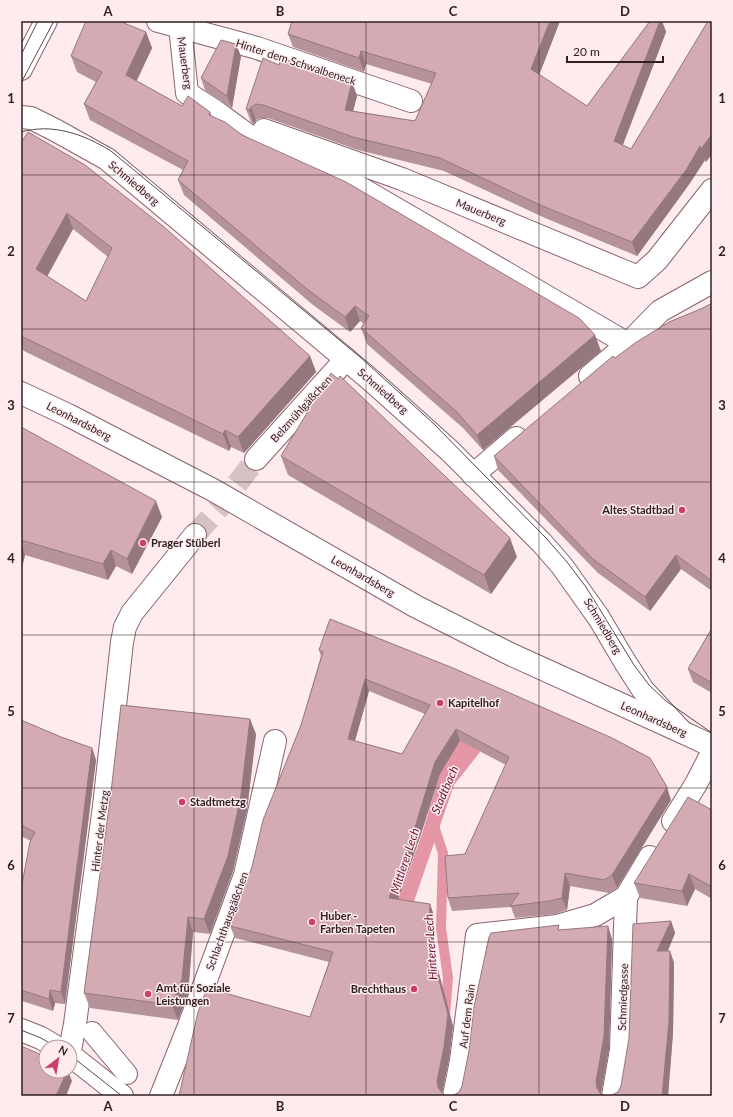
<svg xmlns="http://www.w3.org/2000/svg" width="733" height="1117" font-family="Lato,sans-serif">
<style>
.water{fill:#e496a7}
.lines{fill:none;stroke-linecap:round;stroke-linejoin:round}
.stream{stroke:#e496a7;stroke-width:10}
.minor-tunnel{stroke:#d4c2c5;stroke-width:22;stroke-dasharray:22 11;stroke-linecap:butt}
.pedestrian-casing{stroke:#88636b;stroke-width:22}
.minor-casing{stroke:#88636b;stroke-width:24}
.tertiary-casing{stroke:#88636b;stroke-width:24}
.pedestrian{stroke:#fff;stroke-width:20}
.minor{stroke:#fff;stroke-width:22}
.tertiary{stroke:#fff;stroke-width:22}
.tram{stroke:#57474a;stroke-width:1}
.wall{fill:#b6939a;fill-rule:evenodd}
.shaded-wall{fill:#94787d}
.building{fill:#d4abb3;stroke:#94787d;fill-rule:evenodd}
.grid{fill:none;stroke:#302023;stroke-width:1;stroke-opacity:0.55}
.poi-dot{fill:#cc3e6b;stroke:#fdebee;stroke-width:1.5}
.labels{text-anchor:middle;stroke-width:3;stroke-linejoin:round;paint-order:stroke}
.street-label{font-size:11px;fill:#302023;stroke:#fdebee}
.poi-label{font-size:11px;font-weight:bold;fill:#302023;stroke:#fdebee;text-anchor:start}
.water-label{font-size:12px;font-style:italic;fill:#701434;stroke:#fdebee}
.neatline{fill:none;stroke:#302023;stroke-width:1.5}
.grid-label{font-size:13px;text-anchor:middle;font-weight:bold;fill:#302023}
</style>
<rect width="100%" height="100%" fill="#fdebee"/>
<polygon class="water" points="466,731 480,752 454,785 410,913 392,906 398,900 421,837 440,774"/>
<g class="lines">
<polyline class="stream" points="433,823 443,853 441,928 448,978 445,1015"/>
<polyline class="minor-tunnel" points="195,535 218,509 256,459"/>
<defs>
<polyline id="pedestrian" points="92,1032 127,1074"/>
<g id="minor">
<polyline points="158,21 257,48 411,101"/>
<polyline points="180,26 187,93 215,111 253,139 357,186 628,344"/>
<polyline points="21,69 46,21"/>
<polyline points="21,117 31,118 55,130 107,159 372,381 450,451 542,543 562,566 599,618 625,662 643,690 682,732"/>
<polyline points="264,130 402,179 638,277 657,260 712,190"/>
<polyline points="590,376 628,344 660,311 712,282"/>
<polyline points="256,459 346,359"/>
<polyline points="473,475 516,438"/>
<polyline points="673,821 696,784 712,753"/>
<polyline points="21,1030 41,1038 56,1047"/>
<polyline points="70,1050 75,1024 104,806 122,642 125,627 132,613 195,535"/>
<polyline points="70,1055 122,1096"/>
<polyline points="161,1096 189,1026 245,875 275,741"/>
<polyline points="454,1096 461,1061 477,935 557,926 595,915 626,897 650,857"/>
<polyline points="613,1096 621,1050 626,897"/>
</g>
<polyline id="tertiary" points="21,393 68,415 213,490 415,606 510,654 682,732 712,746"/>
</defs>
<use href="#pedestrian" class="pedestrian-casing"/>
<use href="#minor" class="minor-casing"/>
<use href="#tertiary" class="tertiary-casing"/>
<use href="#pedestrian" class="pedestrian"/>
<use href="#minor" class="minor"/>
<use href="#tertiary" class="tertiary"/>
<g class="tram">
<polyline points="21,55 38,21"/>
<polyline points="21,83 54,21"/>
<path d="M 21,132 C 53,123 83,134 111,151 L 360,357 L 433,423 L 546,538 L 567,562 L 586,587 L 634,665 L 649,685 L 666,701 L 712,733"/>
<polyline points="21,1030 41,1038 56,1047"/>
<polyline points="70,1055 122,1096"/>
</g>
</g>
<g class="wall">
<polygon points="292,21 560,21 539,75 587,106 650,21 662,21 666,32 623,145 631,149 712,21 712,154 706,162 705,160 690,183 637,256 545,218 444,171 358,150 268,118 261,118 256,120 254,124 251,122 246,109 279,65 352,82 357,96 353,111 415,121 432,84 366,64 364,72 293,47 288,34"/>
<polygon points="146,32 152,48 136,81 182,106 210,112 212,116 601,351 483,450 463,428 367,344 361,328 364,324 360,321 350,332 313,305 184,195 178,180 183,170 90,120 84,104 96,82 77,72 71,56"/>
<polygon points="241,56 232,108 205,90 201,78"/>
<path d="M 21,143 L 310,356 L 316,372 L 244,453 L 231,447 L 229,451 L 26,352 L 21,349 ZM 73,229 L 108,257 L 86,301 L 47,276 Z"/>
<polygon points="712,303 712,591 681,569 650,611 598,573 498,470 494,456 615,358"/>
<polygon points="21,427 162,517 132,574 116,566 108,580 25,555 22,567 21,566"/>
<polygon points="281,456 517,557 491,594 288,475"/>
<polygon points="712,628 712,693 693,682 688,669"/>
<path d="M 319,650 L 671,800 L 617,888 L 609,893 L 570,886 L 567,910 L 555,914 L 515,918 L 511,907 L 452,911 L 448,898 L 465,854 L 506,765 L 460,741 L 440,774 L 420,837 L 398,900 L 430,904 L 434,916 L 434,955 L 453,1026 L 449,1059 L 442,1093 L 447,1096 L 454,1095 L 459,1092 L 561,930 L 612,939 L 609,1049 L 601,1093 L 606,1096 L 612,1095 L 618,1092 L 621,1086 L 671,921 L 675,933 L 668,951 L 670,951 L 674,963 L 673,1033 L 668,1096 L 179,1096 L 310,1017 L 329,962 L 235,938 L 230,926 L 252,867 L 301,725 L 321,656 ZM 369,691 L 425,714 L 402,754 L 355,741 Z"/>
<polygon points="21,720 61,737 92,748 96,760 65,1004 55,1003 53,1011 22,1001 21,1004 21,889 31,841 21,836"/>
<polygon points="256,734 247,810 233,871 210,934 193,932 188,994 178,1020 90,1008 84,993"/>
<polygon points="712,810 712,899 695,889 687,906 640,898 634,883"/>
</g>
<g class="shaded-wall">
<polygon points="550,21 560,21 536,83 531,69"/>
<polygon points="660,21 662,21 666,32 619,154 614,141"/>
<polygon points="146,32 152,48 132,91 126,75"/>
<polygon points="236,44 241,56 232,108 227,96"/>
<polygon points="361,51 366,64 364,72 359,58"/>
<polygon points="352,82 357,96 350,123 345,110"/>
<polygon points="251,107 256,120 254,124 249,110"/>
<polygon points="712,134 712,154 706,162 701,149"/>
<polygon points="700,146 705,160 690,183 637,256 632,242"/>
<polygon points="67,213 73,229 42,286 36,269"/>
<polygon points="355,306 360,321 350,332 345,317"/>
<polygon points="595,335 601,351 483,450 477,435"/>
<polygon points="310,356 316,372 244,453 238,437"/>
<polygon points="225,430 231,447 229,451 223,434"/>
<polygon points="156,501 162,517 132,574 127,559"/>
<polygon points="510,538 517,557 491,594 484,575"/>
<polygon points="21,544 25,555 22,567 21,563"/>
<polygon points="111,550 116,566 108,580 103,564"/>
<polygon points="676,555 681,569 650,611 645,597"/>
<polygon points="365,679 369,691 352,751 348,739"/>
<polygon points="250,719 256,734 247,810 233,871 210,934 204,919"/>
<polygon points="456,729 460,741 440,774 420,837 394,911 389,898 435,762"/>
<polygon points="92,748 96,760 65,1004 61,992"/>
<polygon points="667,787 671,800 617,888 612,875"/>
<polygon points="565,873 570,886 567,910 562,898"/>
<polygon points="689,874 695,889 687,906 682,891"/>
<polygon points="430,904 434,916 434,955 453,1026 449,1059 442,1094 438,1087 429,943"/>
<polygon points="188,917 193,932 188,994 178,1020 172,1005"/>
<polygon points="671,921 675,933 662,964 657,951"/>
<polygon points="608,926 612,939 609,1049 601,1094 597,1088 596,1082"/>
<polygon points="670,951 674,963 673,1033 668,1096 662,1096"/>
<polygon points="50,990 55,1003 53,1011 49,999"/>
<polygon points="67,1071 68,1071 72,1081 66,1096 56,1096"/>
</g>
<g class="building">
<polygon points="86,21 119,21 146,32 126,75 182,106 188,96 210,112 209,115 225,122 242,135 346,182 579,318 595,335 477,435 457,412 361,328 369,316 355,306 345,317 307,289 178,180 188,161 84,104 102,72 71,56"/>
<polygon points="292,21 550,21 531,69 587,106 650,21 660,21 614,141 631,149 708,21 712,21 712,134 701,149 700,146 686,170 632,242 540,205 440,158 353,137 263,105 256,104 251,107 249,110 246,109 263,58 279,65 281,58 352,82 345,110 415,121 436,73 361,51 359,58 288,34"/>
<polygon points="221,40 236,44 227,96 201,78"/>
<path d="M 28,132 L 85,165 L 164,227 L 310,356 L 238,437 L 225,430 L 223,434 L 21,336 L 21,143 ZM 67,213 L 112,248 L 86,301 L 36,269 Z"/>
<polygon points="712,303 712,581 676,555 645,597 593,559 494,456 613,356 615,358 635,343 669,322 703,308"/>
<polygon points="331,373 338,379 340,376 510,538 484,575 281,456"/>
<polygon points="21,427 156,501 127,559 111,550 103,564 21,540"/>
<path d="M 330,619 L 453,668 L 612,738 L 650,758 L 667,787 L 612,875 L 604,880 L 565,873 L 562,898 L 550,901 L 510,906 L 519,893 L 448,898 L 445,856 L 465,854 L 509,757 L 456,729 L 435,762 L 416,824 L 389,898 L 430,904 L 429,943 L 448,1014 L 444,1047 L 437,1081 L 438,1087 L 442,1093 L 447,1096 L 454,1095 L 459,1092 L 462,1086 L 469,1051 L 474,1007 L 489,937 L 491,933 L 559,925 L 558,930 L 608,926 L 604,1036 L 596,1082 L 597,1088 L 600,1093 L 606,1096 L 612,1095 L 618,1092 L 621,1086 L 629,1038 L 633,924 L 671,921 L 657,951 L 670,951 L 669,1021 L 662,1096 L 179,1096 L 198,1012 L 207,988 L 310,1017 L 333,952 L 230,926 L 252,867 L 263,820 L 301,725 L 323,652 L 319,650 ZM 365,679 L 430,705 L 402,754 L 348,739 Z"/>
<polygon points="712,628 712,683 688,669"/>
<polygon points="121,705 250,719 241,795 228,856 204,919 188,917 182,979 172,1005 84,993 111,792"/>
<polygon points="21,720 61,737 92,748 61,992 50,990 49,999 21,990 21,889 30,842 35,832 21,825"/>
<polygon points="688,797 712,810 712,887 689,874 682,891 634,883"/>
<polygon points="21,1046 46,1057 46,1071 67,1071 56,1096 21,1096"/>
</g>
<path class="grid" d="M 194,21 L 194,1096M 366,21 L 366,1096M 539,21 L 539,1096M 21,175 L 712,175M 21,329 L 712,329M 21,482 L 712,482M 21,635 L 712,635M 21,788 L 712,788M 21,942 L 712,942"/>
<g class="poi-dot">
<circle cx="682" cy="510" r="4"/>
<circle cx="143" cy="543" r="4"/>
<circle cx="440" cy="703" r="4"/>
<circle cx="182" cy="802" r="4"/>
<circle cx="312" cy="922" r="4"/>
<circle cx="414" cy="989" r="4"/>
<circle cx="148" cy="994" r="4"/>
</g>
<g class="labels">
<g class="street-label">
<text transform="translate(296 62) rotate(18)" y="4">Hinter dem Schwalbeneck</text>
<text transform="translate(185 63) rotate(82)" y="4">Mauerberg</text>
<text transform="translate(134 183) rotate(40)" y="4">Schmiedberg</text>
<text transform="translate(481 212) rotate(22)" y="4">Mauerberg</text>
<text transform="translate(383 391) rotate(41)" y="4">Schmiedberg</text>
<text transform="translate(301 409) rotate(-48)" y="4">Belzmühlgäßchen</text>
<text transform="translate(79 421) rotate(27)" y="4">Leonhardsberg</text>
<text transform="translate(363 576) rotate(30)" y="4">Leonhardsberg</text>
<text transform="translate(603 626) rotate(59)" y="4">Schmiedberg</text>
<text transform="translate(654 719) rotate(24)" y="4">Leonhardsberg</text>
<text transform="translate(100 831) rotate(-83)" y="4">Hinter der Metzg</text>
<text transform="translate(227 921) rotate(-70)" y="4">Schlachthausgäßchen</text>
<text transform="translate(623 997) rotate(-88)" y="4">Schmiedgasse</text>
<text transform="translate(467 1016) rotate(-83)" y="4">Auf dem Rain</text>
</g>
<g class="poi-label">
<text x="674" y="514" text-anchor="end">Altes Stadtbad</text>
<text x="151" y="547">Prager Stüberl</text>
<text x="448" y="707">Kapitelhof</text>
<text x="190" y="806">Stadtmetzg</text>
<text x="320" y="920">Huber -<tspan x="320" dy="13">Farben Tapeten</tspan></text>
<text x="156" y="992">Amt für Soziale<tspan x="156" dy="13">Leistungen</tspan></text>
<text x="406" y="993" text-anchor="end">Brechthaus</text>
</g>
<g class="water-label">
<text transform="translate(445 790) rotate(-67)" y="4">Stadtbach</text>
<text transform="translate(405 861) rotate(-72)" y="4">Mittlerer Lech</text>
<text transform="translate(431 947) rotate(-94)" y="4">Hinterer Lech</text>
</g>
</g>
<rect width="733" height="1117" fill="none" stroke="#fdebee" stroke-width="44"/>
<g transform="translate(58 1059) rotate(31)"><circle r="19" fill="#fdebee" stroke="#ab9a9d"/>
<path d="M0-3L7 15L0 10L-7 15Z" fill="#cc3e6b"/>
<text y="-6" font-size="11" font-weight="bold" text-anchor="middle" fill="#302023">N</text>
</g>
<path d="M567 56v6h96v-6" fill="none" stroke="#302023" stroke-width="2"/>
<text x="573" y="56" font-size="12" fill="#302023" stroke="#fdebee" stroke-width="3" paint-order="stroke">20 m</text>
<rect x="22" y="22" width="689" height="1073" class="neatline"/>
<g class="grid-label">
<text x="108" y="16">A</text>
<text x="280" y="16">B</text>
<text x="453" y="16">C</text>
<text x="625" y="16">D</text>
<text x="11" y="103">1</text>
<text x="722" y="103">1</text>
<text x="11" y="256">2</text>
<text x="722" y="256">2</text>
<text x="11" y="410">3</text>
<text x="722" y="410">3</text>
<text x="11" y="563">4</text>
<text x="722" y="563">4</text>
<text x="11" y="716">5</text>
<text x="722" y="716">5</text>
<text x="11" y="870">6</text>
<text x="722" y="870">6</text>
<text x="11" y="1023">7</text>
<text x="722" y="1023">7</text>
<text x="108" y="1111">A</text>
<text x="280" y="1111">B</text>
<text x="453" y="1111">C</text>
<text x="625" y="1111">D</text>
</g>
</svg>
